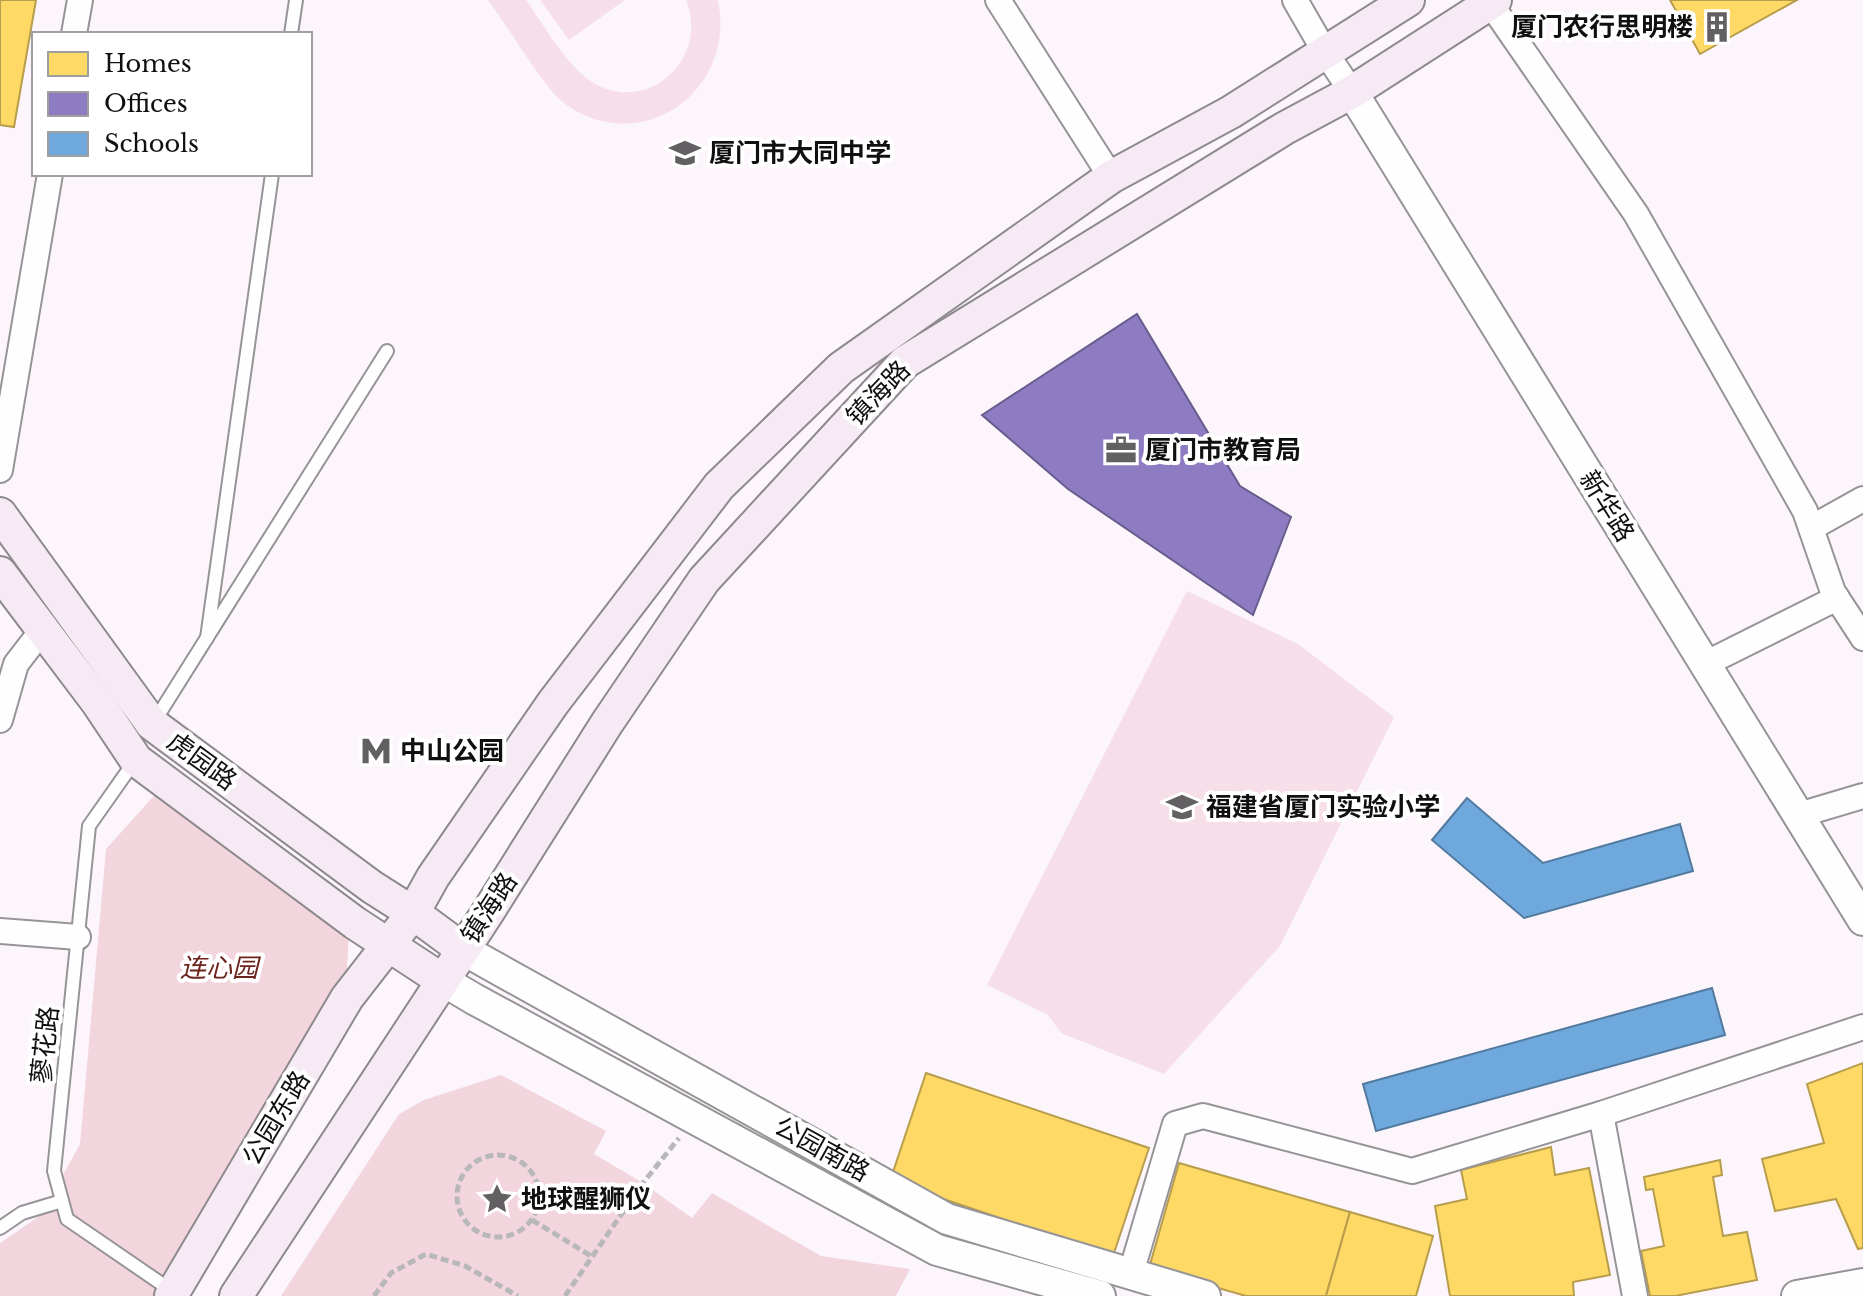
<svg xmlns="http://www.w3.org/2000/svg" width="1863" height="1296" font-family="'Libre Baskerville','Noto Sans SC',serif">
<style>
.green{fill:#f3d5de}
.pitch{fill:#f7dfe9}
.homes{fill:#ffd966;stroke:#b79d4c;stroke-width:2}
.offices{fill:#8e7cc3;stroke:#685c8d;stroke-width:2}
.schools{fill:#6fa8dc;stroke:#527a9f;stroke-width:2}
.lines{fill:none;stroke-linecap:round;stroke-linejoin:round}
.service-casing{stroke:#969496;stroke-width:16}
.minor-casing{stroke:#969496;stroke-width:28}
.tertiary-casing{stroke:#969496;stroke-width:34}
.secondary-casing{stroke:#8d8a8d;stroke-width:36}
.path{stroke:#b9b8b9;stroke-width:5;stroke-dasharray:8 4;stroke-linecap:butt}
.service{stroke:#fffeff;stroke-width:12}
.minor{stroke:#fffeff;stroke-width:24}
.tertiary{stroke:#fffeff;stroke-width:30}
.secondary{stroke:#f6ebf4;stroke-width:32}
.labels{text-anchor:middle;stroke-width:8;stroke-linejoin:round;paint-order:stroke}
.poi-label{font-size:26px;font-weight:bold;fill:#101010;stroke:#fff;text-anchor:start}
.street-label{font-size:26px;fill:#101010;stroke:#fff}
.park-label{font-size:26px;font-style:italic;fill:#6c231c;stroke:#fff}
</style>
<rect width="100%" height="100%" fill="#fcf6fc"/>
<g class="green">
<polygon points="170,778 350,910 345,1008 160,1290 154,1296 0,1296 0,1243 41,1215 80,1144 106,849"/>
<polygon points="501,1075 606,1131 594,1154 643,1183 692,1218 712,1193 821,1256 910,1269 896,1296 281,1296 399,1114 424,1100"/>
</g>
<g class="pitch">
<path d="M 488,0 L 526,0 C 544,25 569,71 597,85 C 652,113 709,56 686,0 L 718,0 C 737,91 642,159 565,104 C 549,91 538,73 526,56 C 514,37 501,19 488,0 Z"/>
<polygon points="540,0 625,0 569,40"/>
<polygon points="1187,591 1298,644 1394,717 1280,946 1164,1074 1061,1033 1048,1015 987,985"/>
</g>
<g class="homes">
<polygon points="0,0 36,0 14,127 0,125"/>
<polygon points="1670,0 1797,0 1700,54"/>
<polygon points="1863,1063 1863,1248 1858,1249 1836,1199 1775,1211 1762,1159 1824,1143 1807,1084"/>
<polygon points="926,1073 1149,1148 1113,1256 890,1181"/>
<polygon points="1551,1147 1555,1175 1589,1168 1610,1275 1573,1282 1574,1296 1450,1296 1435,1206 1467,1199 1461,1170"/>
<polygon points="1720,1160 1722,1175 1713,1177 1723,1236 1747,1232 1757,1280 1675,1296 1650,1296 1641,1251 1664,1246 1653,1189 1646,1190 1644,1177"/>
<polygon points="1179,1163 1350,1212 1326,1296 1246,1296 1149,1268"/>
<polygon points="1350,1212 1433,1236 1416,1296 1326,1296"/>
</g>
<polygon class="offices" points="1137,314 1240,486 1291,517 1253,615 1068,489 982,415"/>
<g class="schools">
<polygon points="1467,798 1543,863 1680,824 1693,871 1524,918 1432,840"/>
<polygon points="1712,988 1725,1035 1376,1131 1363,1084"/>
</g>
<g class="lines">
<defs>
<g id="service">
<polyline points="291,34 296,0"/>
<polyline points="207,638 272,174"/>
<polyline points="154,722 387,351"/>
<polyline points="134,762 89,826 54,1171 67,1219 172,1291"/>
<polyline points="0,1228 22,1213 62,1201"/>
</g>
<g id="minor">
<polyline points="998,0 1111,177"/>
<polyline points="1295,0 1325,52 1352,92"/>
<polyline points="1490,3 1636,214 1805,511 1833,592 1863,638"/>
<polyline points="74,34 80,0"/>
<polyline points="0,470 50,174"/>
<polyline points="1811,528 1863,499"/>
<polyline points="1705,664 1837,598"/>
<polyline points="0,720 16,664 43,629"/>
<polyline points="1799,815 1863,796"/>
<polyline points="0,931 78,937"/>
<polyline points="1131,1273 1175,1124 1203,1116 1412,1171 1601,1114"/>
<polyline points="1635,1296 1601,1114 1863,1027"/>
</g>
<g id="tertiary">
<polyline points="1352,92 1863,920"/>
<polyline points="462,949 947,1219 1205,1296"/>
<polyline points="442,980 474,999 937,1250 1100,1296"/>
<polyline points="1797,1296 1863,1284"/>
</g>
<g id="secondary">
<polyline points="0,514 152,724 372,887 413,913 462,949"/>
<polyline points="0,573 98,703 136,760 355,923 442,980"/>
<polyline points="171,1296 347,998 413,913 433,877 553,703 719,486 841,368 1111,177 1231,112 1408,0"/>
<polyline points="236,1296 486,915 607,723 704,580 905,362 1285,128 1352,92 1495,0"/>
</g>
</defs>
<use href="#service" class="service-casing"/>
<use href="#minor" class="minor-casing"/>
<use href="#tertiary" class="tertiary-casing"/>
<use href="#secondary" class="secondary-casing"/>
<g class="path">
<circle cx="498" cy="1196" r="41"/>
<polyline points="532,1220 593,1257"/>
<polyline points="374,1296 391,1273 426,1254 465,1266 518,1296"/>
<polyline points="565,1296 643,1183 679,1138"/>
</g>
<use href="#service" class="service"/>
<use href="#minor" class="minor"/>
<use href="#tertiary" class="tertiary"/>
<use href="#secondary" class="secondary"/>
</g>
<defs>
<symbol id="building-bare" viewBox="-9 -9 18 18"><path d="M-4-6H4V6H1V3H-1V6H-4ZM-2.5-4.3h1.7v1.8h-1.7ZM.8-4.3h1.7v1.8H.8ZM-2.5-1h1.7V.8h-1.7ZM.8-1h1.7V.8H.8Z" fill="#636063" stroke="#fff" stroke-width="2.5" paint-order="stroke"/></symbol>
<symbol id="school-bare" viewBox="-9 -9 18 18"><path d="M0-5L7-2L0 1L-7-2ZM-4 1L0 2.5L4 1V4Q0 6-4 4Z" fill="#636063" stroke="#fff" stroke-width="2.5" paint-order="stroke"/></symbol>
<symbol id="office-bare" viewBox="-9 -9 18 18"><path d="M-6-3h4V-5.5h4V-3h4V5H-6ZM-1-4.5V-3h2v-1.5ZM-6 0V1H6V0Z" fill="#636063" stroke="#fff" stroke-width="2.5" paint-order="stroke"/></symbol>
<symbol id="metro-bare" viewBox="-9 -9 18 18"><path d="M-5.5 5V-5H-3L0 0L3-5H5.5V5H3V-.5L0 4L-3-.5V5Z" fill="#636063" stroke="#fff" stroke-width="2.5" paint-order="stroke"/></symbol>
<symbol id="sight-bare" viewBox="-9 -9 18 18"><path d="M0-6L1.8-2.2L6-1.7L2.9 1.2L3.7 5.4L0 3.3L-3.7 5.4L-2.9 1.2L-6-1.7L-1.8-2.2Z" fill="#636063" stroke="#fff" stroke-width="2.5" paint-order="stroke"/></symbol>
</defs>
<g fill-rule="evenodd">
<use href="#building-bare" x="1695" y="5" width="44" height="44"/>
<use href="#school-bare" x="663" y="131" width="44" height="44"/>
<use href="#office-bare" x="1099" y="428" width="44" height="44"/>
<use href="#metro-bare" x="354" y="729" width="44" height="44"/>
<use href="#school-bare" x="1160" y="785" width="44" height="44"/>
<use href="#sight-bare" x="475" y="1177" width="44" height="44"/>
</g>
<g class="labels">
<g class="poi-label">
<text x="1693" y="36" text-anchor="end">厦门农行思明楼</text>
<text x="709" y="162">厦门市大同中学</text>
<text x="1145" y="459">厦门市教育局</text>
<text x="400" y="760">中山公园</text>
<text x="1206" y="816">福建省厦门实验小学</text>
<text x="521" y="1208">地球醒狮仪</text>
</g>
<g class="street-label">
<text transform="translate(878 393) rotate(-46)" y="9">镇海路</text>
<text transform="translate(1607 506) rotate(58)" y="9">新华路</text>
<text transform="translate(202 761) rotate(36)" y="9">虎园路</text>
<text transform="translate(489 908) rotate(-57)" y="9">镇海路</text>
<text transform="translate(45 1045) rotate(-84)" y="9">蓼花路</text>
<text transform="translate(276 1118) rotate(-59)" y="9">公园东路</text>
<text transform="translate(822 1149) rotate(29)" y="9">公园南路</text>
</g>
<g class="park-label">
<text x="219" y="977">连心园</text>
</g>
</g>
<rect x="32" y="32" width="280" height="144" fill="#ffffff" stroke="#9f9f9f" stroke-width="2"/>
<rect x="48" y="52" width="40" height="24" fill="#ffd966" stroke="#9f9f9f" stroke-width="2"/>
<text x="104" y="72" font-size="24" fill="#101010">Homes</text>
<rect x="48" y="92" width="40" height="24" fill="#8e7cc3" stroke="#9f9f9f" stroke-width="2"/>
<text x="104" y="112" font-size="24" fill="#101010">Offices</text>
<rect x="48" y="132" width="40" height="24" fill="#6fa8dc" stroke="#9f9f9f" stroke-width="2"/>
<text x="104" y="152" font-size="24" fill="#101010">Schools</text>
</svg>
